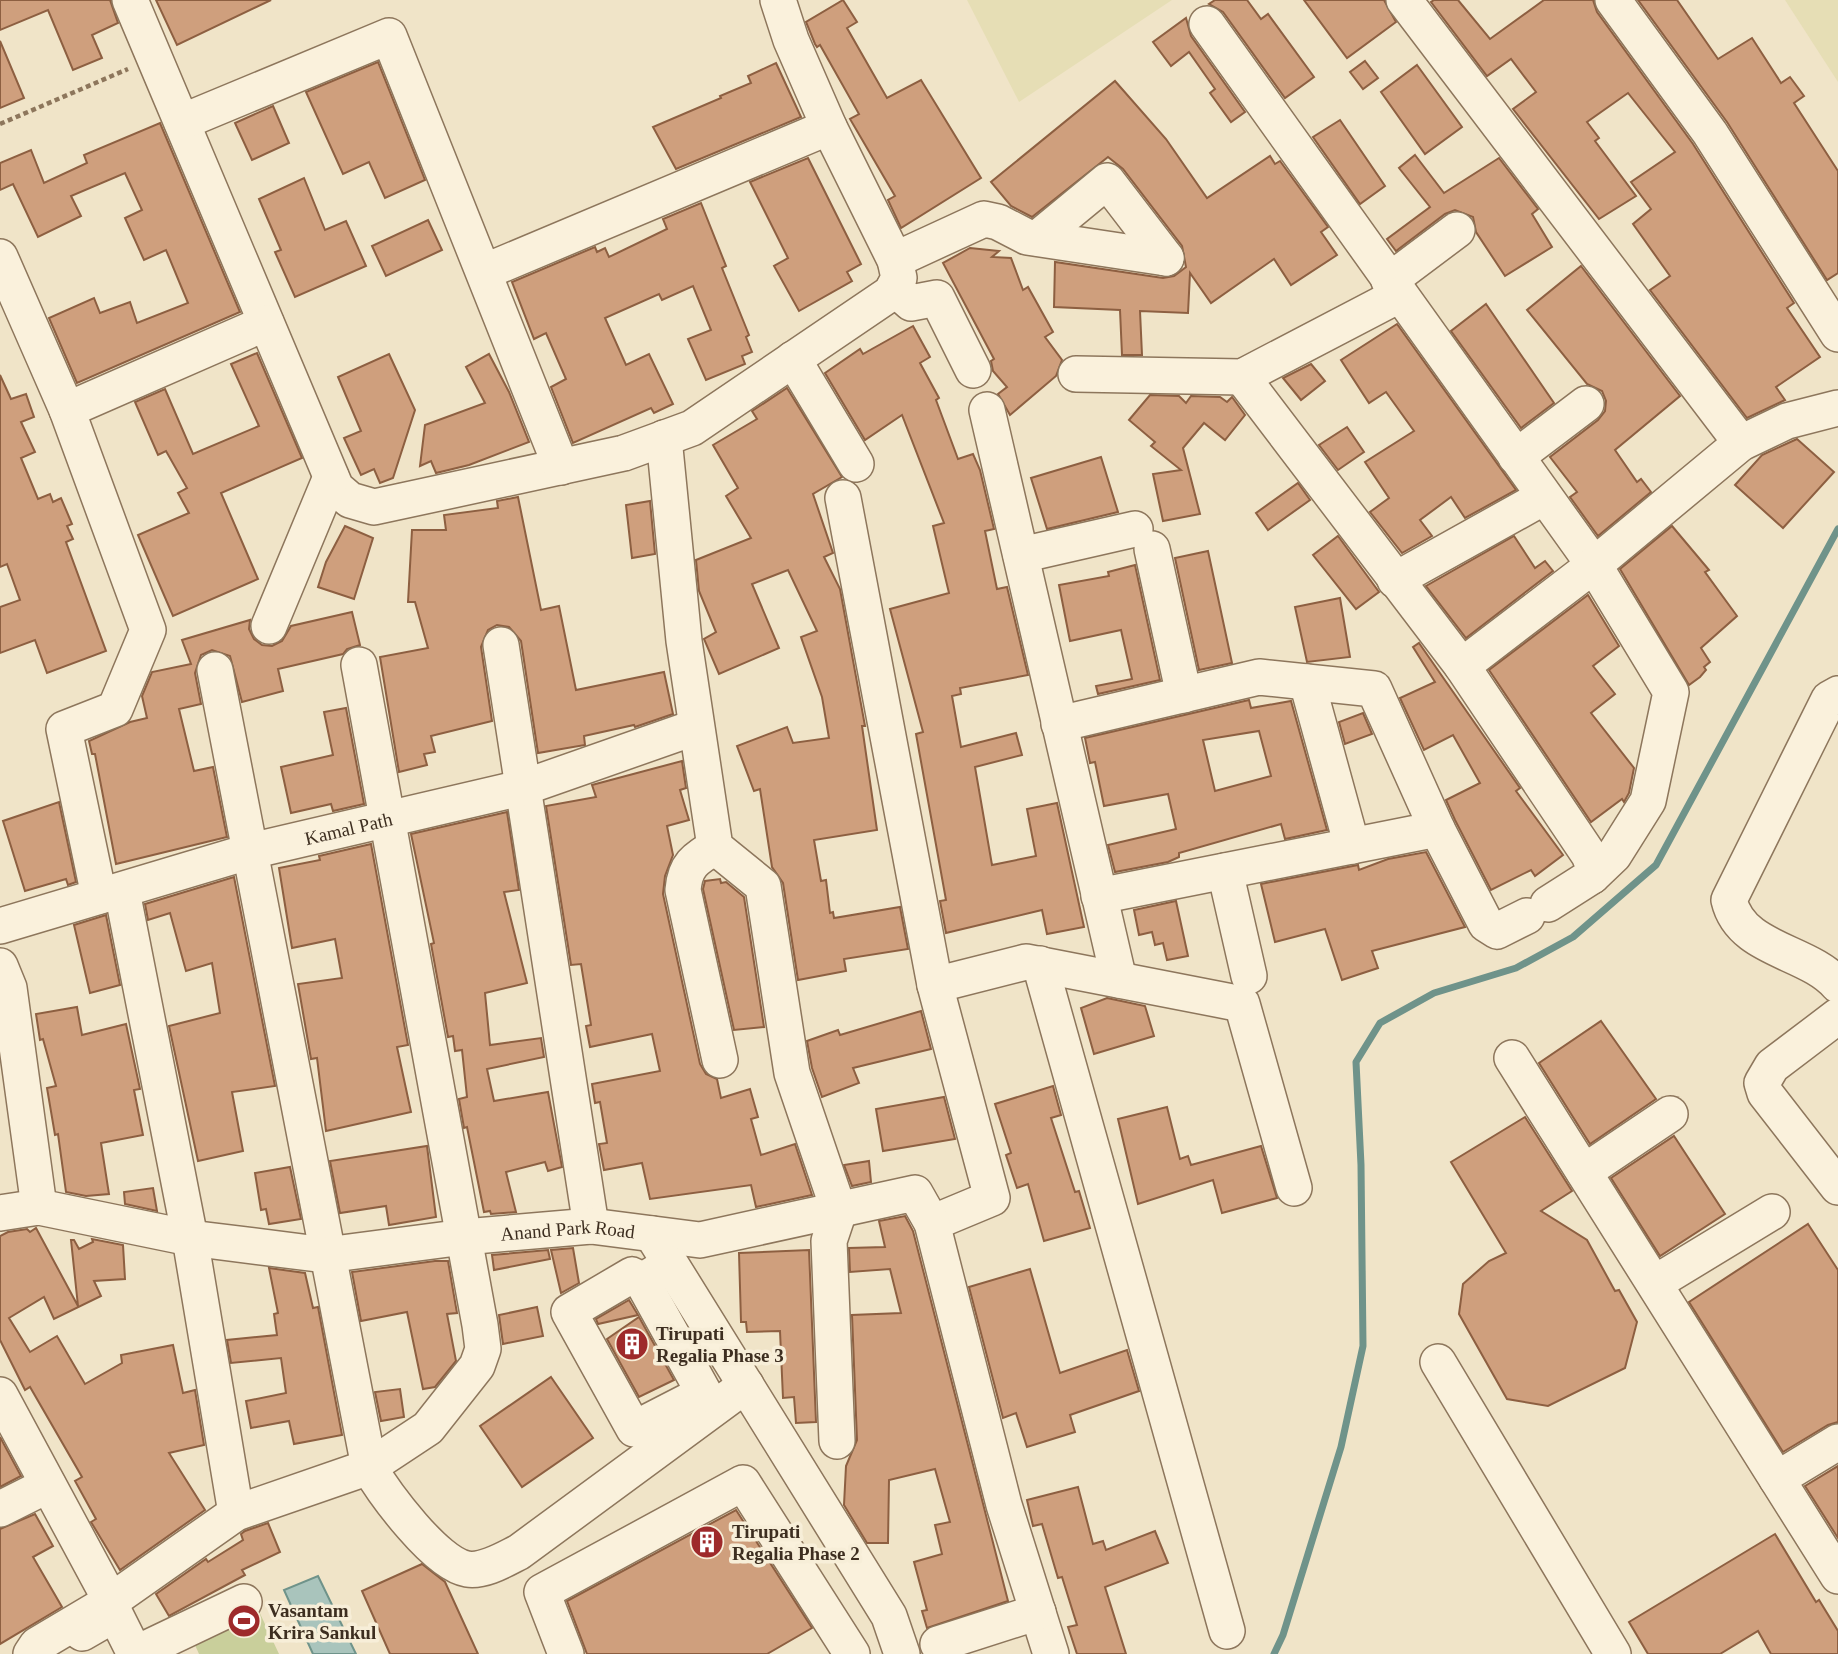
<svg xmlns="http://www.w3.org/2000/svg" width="1838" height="1654" font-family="'Times New Roman',serif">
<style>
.farmland{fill:#e6deb5}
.green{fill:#c9cf9b}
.water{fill:#a9c4bc;stroke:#6f938a;stroke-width:2}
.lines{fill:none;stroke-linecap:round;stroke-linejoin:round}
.stream{stroke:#6f938a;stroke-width:7}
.building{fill:#cf9f7d;stroke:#8d5f41;stroke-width:2;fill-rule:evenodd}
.minor-casing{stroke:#8d765c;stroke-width:38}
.path{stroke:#8d765c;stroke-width:4.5;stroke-dasharray:5 3.5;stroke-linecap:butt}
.minor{stroke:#faf1dc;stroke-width:35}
.labels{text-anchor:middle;stroke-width:7;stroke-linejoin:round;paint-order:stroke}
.street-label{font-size:19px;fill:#3d2e20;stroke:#f7eed8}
.poi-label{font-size:19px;font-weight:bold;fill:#3d2e20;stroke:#f7eed8;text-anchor:start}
</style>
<rect width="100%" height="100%" fill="#f0e4c8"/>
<g class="farmland">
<polygon points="967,0 1172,0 1019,102"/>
<polygon points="1785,0 1838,0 1838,82"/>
</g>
<polygon class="green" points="257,1607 279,1654 199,1654 191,1636"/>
<polygon class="water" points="318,1576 356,1654 313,1654 284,1590"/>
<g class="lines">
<polyline class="stream" points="1274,1654 1283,1635 1341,1447 1363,1346 1361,1165 1356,1062 1380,1023 1434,993 1516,968 1573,937 1656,865 1838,529"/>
</g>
<g class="building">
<polygon points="0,0 110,0 118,23 92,35 102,58 73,70 48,10 0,30"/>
<polygon points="156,0 271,0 177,45"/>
<polygon points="843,0 857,22 847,28 887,98 921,80 981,178 901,228 888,200 895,196 850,119 859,114 820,45 817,47 815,44 806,22"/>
<polygon points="1215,0 1247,0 1261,19 1268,14 1314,77 1285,98 1223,12 1209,4"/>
<polygon points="1304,0 1384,0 1396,22 1347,58"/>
<polygon points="1434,0 1458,0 1490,39 1544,0 1593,0 1597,12 1693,144 1794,303 1787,308 1820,357 1776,387 1785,400 1747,418 1650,290 1670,276 1633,224 1651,209 1631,182 1675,152 1628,93 1587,122 1599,138 1595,141 1636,196 1599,219 1513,109 1536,92 1511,59 1487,76 1431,2"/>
<polygon points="1638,0 1677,0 1718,59 1752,38 1781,83 1790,77 1804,96 1794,103 1838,171 1838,273 1827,280 1727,122"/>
<polygon points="1186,18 1191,36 1245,112 1231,122 1210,93 1215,89 1189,52 1171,66 1153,42"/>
<polygon points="0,41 24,98 0,108"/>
<polygon points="1365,61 1378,78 1363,89 1350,72"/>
<polygon points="378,62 425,180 385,198 369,162 343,174 306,92"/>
<polygon points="776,63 801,117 676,169 653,127 721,98 720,96 751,83 748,76"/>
<polygon points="1417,65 1462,127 1425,154 1381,92"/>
<polygon points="1115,81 1166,139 1207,198 1270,156 1275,164 1280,161 1328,227 1321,232 1337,255 1291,285 1274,259 1211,303 1190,273 1188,313 1140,311 1142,355 1122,355 1120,310 1054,307 1055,262 1163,278 1174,276 1186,267 1182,246 1123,169 1108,157 1032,217 1011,206 991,182"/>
<polygon points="273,106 289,143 252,160 235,123"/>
<polygon points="1340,120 1385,186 1360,204 1313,137"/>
<polygon points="160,123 240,312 77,383 49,318 94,298 100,313 130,302 137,323 188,303 166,250 144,260 125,218 142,210 125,173 71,196 81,216 38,237 13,184 0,190 0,163 31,150 44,183 87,163 84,155"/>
<polygon points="1415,155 1444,193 1499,158 1538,209 1532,214 1552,247 1505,276 1476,232 1473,217 1455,210 1445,214 1396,251 1387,239 1430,207 1399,168"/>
<polygon points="808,158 861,264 847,272 852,281 799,311 774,266 788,258 750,182"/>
<polygon points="304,178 325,230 346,221 366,266 295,297 275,252 281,250 259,199"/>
<polygon points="701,203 726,266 722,268 749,335 746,337 752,352 742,356 745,364 706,380 688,339 711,330 693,286 662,300 659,294 605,318 626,365 649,354 673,404 654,413 651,408 573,443 551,387 566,379 546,333 534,339 512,282 595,247 597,252 605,248 609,257 667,229 663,219"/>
<polygon points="428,220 442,250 386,276 372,246"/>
<polygon points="970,248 999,251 992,257 1011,258 1023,290 1028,287 1053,332 1045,337 1062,360 1056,376 1010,415 998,394 1007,387 993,371 991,361 994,359 943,263"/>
<polygon points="1581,266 1680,396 1615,450 1637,482 1641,479 1651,492 1598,536 1570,497 1577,492 1550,457 1598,420 1605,411 1606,401 1602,391 1587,384 1527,310"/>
<polygon points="1486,304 1554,403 1521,428 1451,331"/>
<polygon points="1397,324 1516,490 1465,518 1451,497 1420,520 1432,536 1402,553 1370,512 1389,498 1365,462 1414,431 1386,392 1369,403 1341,360"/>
<polygon points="913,326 930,357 920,363 939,398 936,400 958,459 973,454 980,470 994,529 985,531 997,589 1007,587 1028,675 960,688 961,694 952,696 961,747 1016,733 1022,755 975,767 992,865 1036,856 1027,809 1057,803 1084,927 1047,934 1042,910 946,933 940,901 946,900 916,734 923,732 890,609 949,593 933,526 944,523 902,415 865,440 825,373 860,349 863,354"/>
<polygon points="257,353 302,458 221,493 258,579 173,616 138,535 189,513 178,493 187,488 166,451 158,455 135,402 165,389 193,454 259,426 231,364"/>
<polygon points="389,354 415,410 393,478 380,483 374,469 361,475 344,438 361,431 338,377"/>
<polygon points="489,354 509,392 529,442 469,465 436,473 431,461 420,466 425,425 485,403 466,367"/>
<polygon points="1311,364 1325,381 1301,400 1283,378"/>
<polygon points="0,375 11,399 26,394 34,417 21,422 35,452 21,458 38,499 50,494 53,502 61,498 72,524 67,526 73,539 66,542 106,651 47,673 35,640 0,653 0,607 20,600 7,564 0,567"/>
<polygon points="787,388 842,477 813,494 833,553 824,557 840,589 865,726 862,726 877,830 814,840 821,881 826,880 830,913 833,912 834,918 900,907 908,949 844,959 846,971 798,980 783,883 772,867 760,789 754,791 737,746 787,727 793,743 829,738 822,697 801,637 817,631 788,570 752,584 779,648 719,674 704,639 716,632 699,591 696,560 751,538 726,496 738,488 713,445 757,419 752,411"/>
<polygon points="1150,395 1179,396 1186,403 1191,396 1220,397 1227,402 1232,397 1245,415 1225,440 1204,423 1183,448 1200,514 1163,521 1153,474 1181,470 1151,446 1155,442 1129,420"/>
<polygon points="1347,427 1364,452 1338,470 1319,445"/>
<polygon points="1797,439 1834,472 1783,528 1735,485 1762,455"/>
<polygon points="1101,457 1118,512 1047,529 1031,478"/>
<polygon points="1298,483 1310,500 1268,530 1256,513"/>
<polygon points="518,497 541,610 559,606 576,690 664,672 673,714 635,727 634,725 584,736 585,745 538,753 521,641 509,627 497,625 488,630 481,647 492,721 431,736 435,752 424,754 427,765 399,772 380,657 428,648 415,602 408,602 412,530 446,530 444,515 498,508 497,501"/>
<polygon points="650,501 655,554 632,558 626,505"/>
<polygon points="345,526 373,538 354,599 318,587 326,562"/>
<polygon points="1672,526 1709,570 1705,572 1737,616 1701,648 1710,662 1704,667 1706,670 1700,677 1689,685 1620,569"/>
<polygon points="1338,536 1379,592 1356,609 1313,555"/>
<polygon points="1514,536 1535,568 1545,561 1553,571 1466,638 1426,586"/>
<polygon points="1208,551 1232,663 1199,670 1175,558"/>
<polygon points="1135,565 1160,680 1098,694 1096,686 1132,679 1121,630 1070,641 1059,585 1109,576 1108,572"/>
<polygon points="1588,595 1619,646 1593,666 1615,694 1591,713 1634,768 1629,793 1624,802 1622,799 1591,822 1489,670"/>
<polygon points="1340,598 1350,657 1307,662 1295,607"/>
<polygon points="352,612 360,645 347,649 343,654 278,669 283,691 242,702 230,656 212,650 201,655 195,673 201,704 179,709 194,771 213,767 227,837 116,864 95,754 92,754 89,741 130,722 147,718 142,696 152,672 191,664 182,640 250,620 249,629 254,639 262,645 272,646 282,641 291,626"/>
<polygon points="1419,643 1520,788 1516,791 1563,855 1535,876 1531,870 1491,890 1455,820 1446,800 1480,783 1453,735 1424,750 1400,698 1435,682 1413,647"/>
<path d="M 1249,700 L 1251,708 L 1291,701 L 1327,830 L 1285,839 L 1281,824 L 1179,853 L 1179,857 L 1168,862 L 1115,872 L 1108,845 L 1176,829 L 1168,794 L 1104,806 L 1095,762 L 1090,763 L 1085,738 ZM 1259,731 L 1271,776 L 1215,791 L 1203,740 Z"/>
<polygon points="346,708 364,804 333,811 331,804 291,813 281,767 333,755 324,712"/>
<polygon points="1363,713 1372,734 1345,744 1339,722"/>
<polygon points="682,761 686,788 680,790 689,820 667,826 673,855 665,876 663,894 700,1064 706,1074 717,1079 721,1098 750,1089 758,1117 751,1119 761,1155 795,1144 812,1195 756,1207 751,1185 650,1199 642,1163 604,1170 599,1144 607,1143 600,1102 595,1103 592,1084 660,1071 652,1034 590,1047 586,1026 591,1025 581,964 571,965 546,806 596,797 592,785"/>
<polygon points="59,802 76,882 68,885 66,879 25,891 3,821"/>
<polygon points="507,812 519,890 504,892 527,983 485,993 490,1045 541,1038 544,1057 487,1069 494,1101 548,1092 562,1167 548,1171 545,1162 506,1172 516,1212 491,1214 490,1211 484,1212 467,1127 464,1128 459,1099 467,1097 462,1050 455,1051 453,1036 448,1037 431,944 434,943 411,834"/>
<polygon points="371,844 408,1045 397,1047 411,1112 326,1131 317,1058 311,1059 298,984 342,978 335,939 292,948 279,868 320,860 319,856"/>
<polygon points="1426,852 1465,927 1372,951 1378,968 1342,980 1325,929 1275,942 1261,884 1358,865 1359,870 1388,859"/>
<polygon points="234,877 275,1086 232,1092 243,1151 198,1161 169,1026 220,1013 212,963 186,971 170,913 148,920 145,904"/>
<polygon points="720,879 721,883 726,882 744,897 764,1027 734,1030 703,889 705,881"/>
<polygon points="1176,901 1188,956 1167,960 1163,943 1155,945 1152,932 1139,935 1134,910"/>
<polygon points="106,915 120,985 90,993 74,925"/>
<polygon points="1107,998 1145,1006 1154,1036 1094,1054 1081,1008"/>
<polygon points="77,1007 82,1035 126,1024 140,1089 134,1090 143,1135 101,1143 109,1194 86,1196 66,1192 58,1134 55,1135 47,1088 56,1086 43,1039 40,1040 36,1014"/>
<polygon points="921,1011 931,1049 853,1068 859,1083 822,1097 812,1068 807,1041 838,1030 840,1035"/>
<polygon points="1601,1021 1656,1099 1590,1144 1539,1063"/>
<polygon points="1053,1086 1061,1115 1051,1118 1075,1192 1079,1191 1090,1228 1044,1241 1028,1184 1017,1188 1006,1155 1011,1153 995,1104"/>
<polygon points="944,1097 955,1139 883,1151 876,1109"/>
<polygon points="1167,1107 1180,1159 1188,1156 1191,1165 1261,1146 1277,1198 1222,1213 1213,1180 1138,1204 1118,1119"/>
<polygon points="1525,1117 1572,1191 1541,1211 1587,1240 1615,1291 1619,1290 1637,1322 1625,1368 1548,1406 1507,1399 1459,1314 1463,1284 1489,1261 1506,1253 1451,1162"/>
<polygon points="1674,1136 1725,1214 1660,1256 1611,1178"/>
<polygon points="427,1146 436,1217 389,1225 386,1206 340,1213 330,1161"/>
<polygon points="869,1161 871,1182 852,1186 844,1165"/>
<polygon points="290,1167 301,1219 269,1224 266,1209 261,1210 255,1173"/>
<polygon points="153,1188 157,1211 125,1204 124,1192"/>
<polygon points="905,1216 913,1231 1008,1601 927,1628 922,1611 927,1610 914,1562 942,1554 935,1525 950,1522 935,1469 889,1480 888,1543 867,1543 844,1505 846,1466 857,1440 852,1315 901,1313 890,1269 850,1272 849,1248 885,1247 879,1221"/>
<polygon points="1808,1224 1838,1270 1838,1422 1828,1425 1783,1452 1689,1302"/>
<polygon points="36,1228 78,1306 71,1240 74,1240 79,1249 93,1242 92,1239 123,1245 125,1279 94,1281 101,1296 54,1319 44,1297 9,1318 30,1352 57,1336 85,1384 122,1363 121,1355 173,1345 183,1393 195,1390 204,1445 169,1453 205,1510 120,1570 91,1522 96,1519 75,1481 82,1477 30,1387 25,1390 0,1340 0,1236 8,1232 27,1229 30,1232"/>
<polygon points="573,1248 579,1283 561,1293 551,1250"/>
<polygon points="548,1250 550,1259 494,1270 492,1255"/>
<polygon points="809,1250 816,1422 796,1423 794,1397 783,1398 780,1331 747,1332 746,1322 741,1322 739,1253"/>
<polygon points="435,1261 448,1261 457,1313 447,1314 456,1361 435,1387 423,1389 407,1312 361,1321 352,1272"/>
<polygon points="269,1268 305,1273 313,1308 318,1307 342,1435 294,1444 289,1421 251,1428 246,1401 286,1393 281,1358 231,1363 227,1340 277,1335 274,1314 278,1313"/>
<polygon points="1030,1269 1060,1373 1127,1350 1139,1391 1070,1415 1075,1432 1027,1447 1016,1413 1003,1418 969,1287"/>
<polygon points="629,1300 638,1315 598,1324 596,1319"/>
<polygon points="537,1307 543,1336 503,1344 499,1315"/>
<polygon points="639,1317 674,1380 639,1397 607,1339"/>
<polygon points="551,1377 593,1438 522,1487 480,1426"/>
<polygon points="400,1389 404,1417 381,1421 375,1392"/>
<polygon points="0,1437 21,1476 0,1487"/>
<polygon points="1838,1466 1838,1538 1805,1486"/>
<polygon points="1078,1487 1093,1544 1103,1541 1106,1550 1155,1531 1168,1563 1105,1587 1126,1654 1077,1654 1068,1627 1077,1625 1062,1577 1058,1578 1042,1524 1033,1526 1027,1500"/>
<polygon points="736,1510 812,1628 767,1654 587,1654 567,1601"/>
<polygon points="35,1514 53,1546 33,1557 62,1607 0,1644 0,1529"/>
<polygon points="268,1523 280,1552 242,1570 245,1575 169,1616 156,1594 206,1559 208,1562 243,1540 241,1534 245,1531"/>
<polygon points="1775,1534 1816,1602 1819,1600 1838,1631 1838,1654 1771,1654 1758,1631 1720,1654 1648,1654 1629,1622"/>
<polygon points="422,1564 445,1582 478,1654 390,1654 362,1591"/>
</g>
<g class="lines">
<defs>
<g id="minor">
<polyline points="130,0 336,488 350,500 374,507 624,453 692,428 891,293 899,278 895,260 829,127 791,40 778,0"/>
<polyline points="1404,0 1741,443"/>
<polyline points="1613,0 1710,133 1838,334"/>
<polyline points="1207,24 1594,565 1671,692 1648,801 1614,855 1592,876"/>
<polyline points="182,122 389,36 561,467"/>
<polyline points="1038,238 1107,181 1166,258"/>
<polyline points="0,257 67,410 148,630 115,709 64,729 99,896"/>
<polyline points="895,260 984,219 998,222 1027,237 1166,258"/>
<polyline points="484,272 829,127"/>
<polyline points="1389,281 1457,230"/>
<polyline points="894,288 911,303 937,298 973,370"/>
<polyline points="793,359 856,464"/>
<polyline points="1076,374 1242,377 1399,295"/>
<polyline points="1242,377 1462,666 1589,855 1593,865 1592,876 1548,904"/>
<polyline points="67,410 266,323"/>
<polyline points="987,410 1119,980"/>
<polyline points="664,438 684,641 715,847 763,886 792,1073 839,1211 829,1241 837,1441"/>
<polyline points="1516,457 1586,404"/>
<polyline points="843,498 935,985 992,1198 932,1223"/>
<polyline points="1152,549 1184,695"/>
<polyline points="1021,555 1135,529"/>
<polyline points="1395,580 1544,497"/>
<polyline points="269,626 331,477"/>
<polyline points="501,645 591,1226"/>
<polyline points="1462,666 1594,565 1741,443 1787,421 1838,408"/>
<path d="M 215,670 L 369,1467 C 384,1493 436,1564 467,1569 C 484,1572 505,1559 519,1552 L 746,1385"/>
<polyline points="1307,682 1352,846"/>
<path d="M 1838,694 L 1829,699 L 1729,900 C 1741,951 1808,950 1838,985"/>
<polyline points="1059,724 1259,677 1374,689 1437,829 1099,896"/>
<polyline points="1437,829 1486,924 1497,931 1527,916"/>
<path d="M 715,847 C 695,859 685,865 683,890 L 720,1060"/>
<polyline points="1225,871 1249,976"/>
<polyline points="122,891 190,1238 236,1513"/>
<path id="s1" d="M 0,926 L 251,851 L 525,787 L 696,727"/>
<polyline points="1040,964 1227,1631"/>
<polyline points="0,966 9,988 39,1207"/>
<polyline points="935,985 1026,962 1242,1004 1294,1188"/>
<polyline points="1838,1016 1772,1066 1762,1083 1765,1093 1838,1187"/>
<polyline points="1512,1058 1838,1576"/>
<polyline points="1584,1172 1670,1114"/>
<path id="s2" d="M 0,1213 L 39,1207 L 190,1238 L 326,1255 L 464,1237 L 591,1226 L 700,1240 L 915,1193 L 932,1223 L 1004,1505 L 1051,1654"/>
<polyline points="652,1234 889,1616 902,1654"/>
<polyline points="642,1281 704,1393 634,1429 569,1312 632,1275 642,1281 670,1264"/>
<polyline points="1655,1283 1772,1212"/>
<polyline points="1438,1362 1613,1654"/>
<polyline points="0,1395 111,1601"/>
<polyline points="1777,1479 1838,1442"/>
<polyline points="0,1509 48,1485"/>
<polyline points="82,1633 115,1614 135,1654"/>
<polyline points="938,1644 1038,1612"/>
<polyline points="31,1654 37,1645 111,1601 236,1513 369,1467 428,1428 477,1366 483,1349 480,1325 359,665"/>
<polyline points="135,1654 244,1602"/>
<polyline points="566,1654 542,1592 743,1483 852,1654"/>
</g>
</defs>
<use href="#minor" class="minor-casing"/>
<polyline class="path" points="0,124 128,69"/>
<use href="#minor" class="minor"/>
</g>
<defs>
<symbol id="building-disc" viewBox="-11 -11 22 22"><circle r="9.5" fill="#9e2a2b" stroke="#f7eed8"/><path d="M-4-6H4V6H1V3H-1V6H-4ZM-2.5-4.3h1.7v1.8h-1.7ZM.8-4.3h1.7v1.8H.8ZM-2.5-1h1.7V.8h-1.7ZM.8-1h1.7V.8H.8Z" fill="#fff"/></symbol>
<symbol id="stadium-disc" viewBox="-11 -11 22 22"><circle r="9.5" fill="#9e2a2b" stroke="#f7eed8"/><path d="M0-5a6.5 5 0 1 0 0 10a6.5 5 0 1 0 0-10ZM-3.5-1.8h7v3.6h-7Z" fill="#fff"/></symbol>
</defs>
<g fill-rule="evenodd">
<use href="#building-disc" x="613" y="1325" width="38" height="38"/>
<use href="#building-disc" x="688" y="1523" width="38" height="38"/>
<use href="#stadium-disc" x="225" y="1602" width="38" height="38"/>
</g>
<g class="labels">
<g class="street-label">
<text dy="7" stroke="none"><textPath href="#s1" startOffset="362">Kamal Path</textPath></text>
<text dy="7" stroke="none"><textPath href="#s2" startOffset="574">Anand Park Road</textPath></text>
</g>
<g class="poi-label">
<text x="656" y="1340">Tirupati<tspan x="656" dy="22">Regalia Phase 3</tspan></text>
<text x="732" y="1538">Tirupati<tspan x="732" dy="22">Regalia Phase 2</tspan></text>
<text x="268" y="1617">Vasantam<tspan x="268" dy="22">Krira Sankul</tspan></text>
</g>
</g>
</svg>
